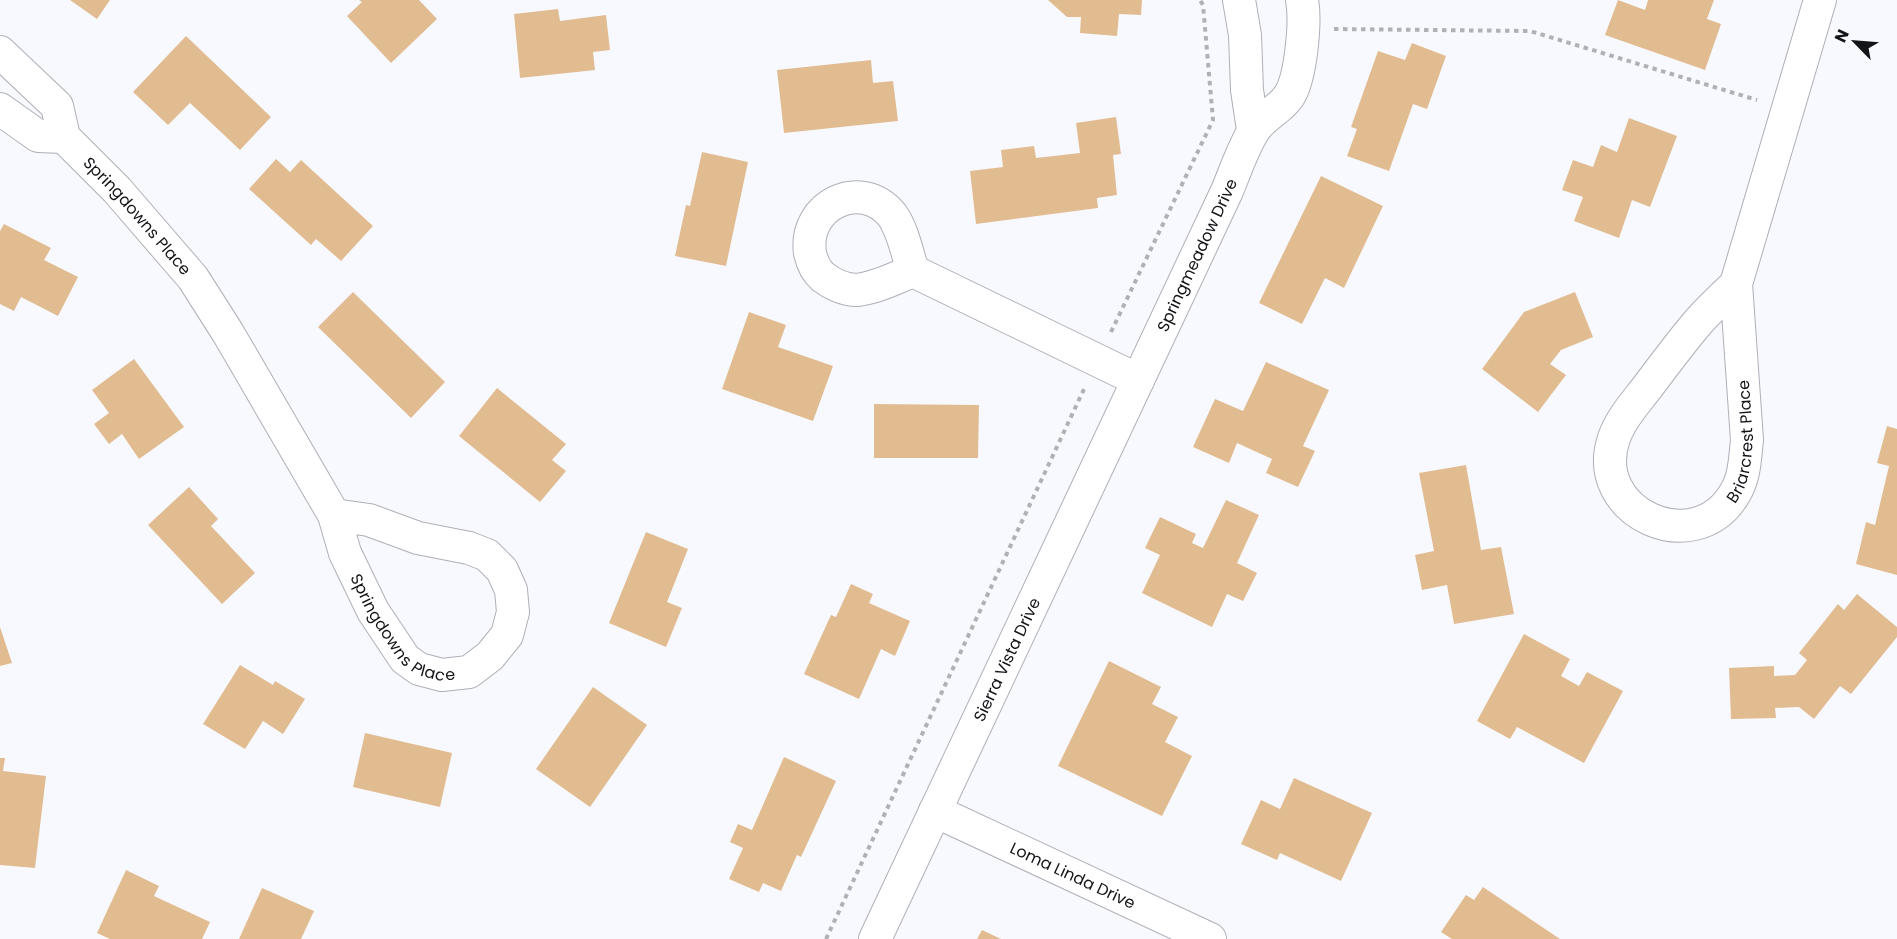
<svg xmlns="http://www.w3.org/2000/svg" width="1897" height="939" font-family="Poppins,sans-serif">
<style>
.building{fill:#e2bc91}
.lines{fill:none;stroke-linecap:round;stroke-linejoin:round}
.minor-casing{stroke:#aeafb8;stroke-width:34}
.path{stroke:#b0b1b5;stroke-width:4;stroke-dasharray:4.5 4.5;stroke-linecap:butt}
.minor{stroke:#fff;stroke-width:32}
.labels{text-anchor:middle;stroke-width:4.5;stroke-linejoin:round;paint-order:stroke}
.street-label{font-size:16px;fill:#131417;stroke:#f8f9fe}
</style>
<rect width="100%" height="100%" fill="#f8f9fe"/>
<g class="building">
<polygon points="70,0 110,0 97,19"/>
<polygon points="359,0 419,0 437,19 391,63 347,16 362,2"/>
<polygon points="1048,0 1142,0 1141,15 1119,14 1117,36 1080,33 1081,17 1067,17"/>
<polygon points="1618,0 1645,10 1648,0 1714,0 1707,19 1721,24 1705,70 1605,35"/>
<polygon points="558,9 560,21 606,15 610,50 593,52 595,70 520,78 514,14"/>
<polygon points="186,36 271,117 240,150 190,103 168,125 133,92"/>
<polygon points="1412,43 1446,56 1427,109 1413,104 1389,171 1347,156 1357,129 1351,127 1378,51 1405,60"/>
<polygon points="871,60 873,83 893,81 898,121 784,133 777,70"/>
<polygon points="1116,117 1121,154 1113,155 1117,195 1097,198 1098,208 976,224 970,171 1003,167 1001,150 1034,146 1036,158 1080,153 1076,123"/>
<polygon points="1629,118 1677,136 1650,207 1632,200 1619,238 1574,221 1583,197 1562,190 1573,160 1593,167 1601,145 1617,152"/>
<polygon points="702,152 748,162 726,266 675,256 686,205 690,206"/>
<polygon points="276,159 290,172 301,160 373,226 341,261 316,239 311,245 249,189"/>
<polygon points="1321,176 1383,206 1344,288 1325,278 1302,324 1259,303"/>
<polygon points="4,224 51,248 44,260 78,277 58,316 21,297 14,311 0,304 0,231"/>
<polygon points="353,292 445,382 411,418 318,327"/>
<polygon points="1575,292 1593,337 1561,350 1550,364 1566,375 1538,412 1482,369 1524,312"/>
<polygon points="749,312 786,325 778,347 833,366 813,421 722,389"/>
<polygon points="134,359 184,427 139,459 122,434 109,444 94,424 109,413 92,390"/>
<polygon points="1266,362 1329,390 1303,446 1315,451 1298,487 1266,473 1272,459 1237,443 1229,463 1193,447 1215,399 1243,411"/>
<polygon points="497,388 566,444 552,460 566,471 540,502 459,436"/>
<polygon points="874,404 979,405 978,458 874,458"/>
<polygon points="1887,426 1897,429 1897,575 1856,564 1866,522 1875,525 1889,466 1877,463"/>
<polygon points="1466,465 1481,550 1501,547 1514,614 1454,624 1447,585 1422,590 1415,555 1434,551 1419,473"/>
<polygon points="189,487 218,519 211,526 255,573 222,604 148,525"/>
<polygon points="1226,500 1259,515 1237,563 1257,573 1243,601 1227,594 1212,627 1142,593 1160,555 1145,548 1160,517 1196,534 1192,543 1203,548"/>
<polygon points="646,532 688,549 667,602 682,608 666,647 609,623"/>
<polygon points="851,584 873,594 869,603 910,621 895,656 881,649 859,699 804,674 831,615 836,617"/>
<polygon points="1857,594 1897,627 1897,637 1851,694 1840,686 1814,719 1799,707 1775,708 1776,718 1731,719 1729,668 1774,666 1774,676 1795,675 1807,660 1799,653 1838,604 1844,610"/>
<polygon points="0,627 12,663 0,666"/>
<polygon points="1524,634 1570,659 1561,676 1579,686 1587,672 1623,691 1584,763 1517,727 1510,739 1477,721"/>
<polygon points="1109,661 1161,687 1152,704 1178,717 1165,742 1192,756 1162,816 1058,766"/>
<polygon points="240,665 273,685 275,681 305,699 283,734 263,721 245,749 203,724"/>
<polygon points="593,687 647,725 590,807 536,769"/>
<polygon points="365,733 452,753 440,807 353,787"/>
<polygon points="784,757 836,781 801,857 797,855 781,891 763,883 759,892 729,879 743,848 730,842 738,824 752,830"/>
<polygon points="0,758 5,758 3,771 46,776 35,868 0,865"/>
<polygon points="1294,778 1372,813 1341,881 1280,853 1277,860 1241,844 1261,800 1280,809"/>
<polygon points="126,870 159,886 154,896 210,922 202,939 110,939 97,933"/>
<polygon points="1483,887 1560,939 1452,939 1441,932 1466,895 1474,900"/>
<polygon points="262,888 314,911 301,939 239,939"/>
<polygon points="982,930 1001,939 977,939"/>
</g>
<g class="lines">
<defs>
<g id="minor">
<polyline points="1239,0 1245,35 1247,90 1253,130"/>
<path id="s1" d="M 0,52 L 57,106 L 64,137 L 117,190 L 193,278 L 228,333 L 334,515 L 345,553 L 373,611 L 405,659 L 419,669 L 442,675 L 469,672 L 490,656 L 507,635 L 513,612 L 511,590 L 502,570 L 487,555 L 469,548 L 418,538 L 369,520 L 334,515"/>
<polyline points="0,109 38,136 64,137"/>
<path d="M 913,271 C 895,278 876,288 857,290 C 845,290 832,284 823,277 C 816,271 812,262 810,253 C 803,205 861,177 892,215 C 903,230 907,253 913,271 L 1138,380"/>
<path id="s2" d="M 1736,284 C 1722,298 1707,311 1694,327 C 1679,345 1664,365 1649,385 C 1637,401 1621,418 1614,438 C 1588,513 1696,561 1735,493 C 1745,477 1745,457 1747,440 L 1736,284 L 1820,0"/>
<path id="s3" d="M 935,811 L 1210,939"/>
<path id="s4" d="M 875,939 L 1227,191 C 1235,172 1242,150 1253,132 C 1261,117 1280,110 1289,96 C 1301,78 1306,21 1302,0"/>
</g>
</defs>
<use href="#minor" class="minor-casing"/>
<g class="path">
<polyline points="1334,29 1530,31 1757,100"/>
<polyline points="1111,332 1213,120 1203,5 1200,0"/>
<polyline points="826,939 1085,387"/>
</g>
<use href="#minor" class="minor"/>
</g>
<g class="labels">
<g class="street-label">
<text dy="6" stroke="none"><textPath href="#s1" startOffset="218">Springdowns Place</textPath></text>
<text dy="6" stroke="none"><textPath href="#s4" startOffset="756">Springmeadow Drive</textPath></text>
<text dy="6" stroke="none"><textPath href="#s2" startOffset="446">Briarcrest Place</textPath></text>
<text dy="6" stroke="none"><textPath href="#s1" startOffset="717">Springdowns Place</textPath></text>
<text dy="6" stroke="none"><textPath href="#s4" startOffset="309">Sierra Vista Drive</textPath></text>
<text dy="6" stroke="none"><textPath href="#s3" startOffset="152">Loma Linda Drive</textPath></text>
</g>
</g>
<g transform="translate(1855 42) rotate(295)" stroke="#f8f9fe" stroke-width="4.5" paint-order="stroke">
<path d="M0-4.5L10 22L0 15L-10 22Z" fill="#131417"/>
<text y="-9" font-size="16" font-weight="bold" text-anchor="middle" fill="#131417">N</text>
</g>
</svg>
